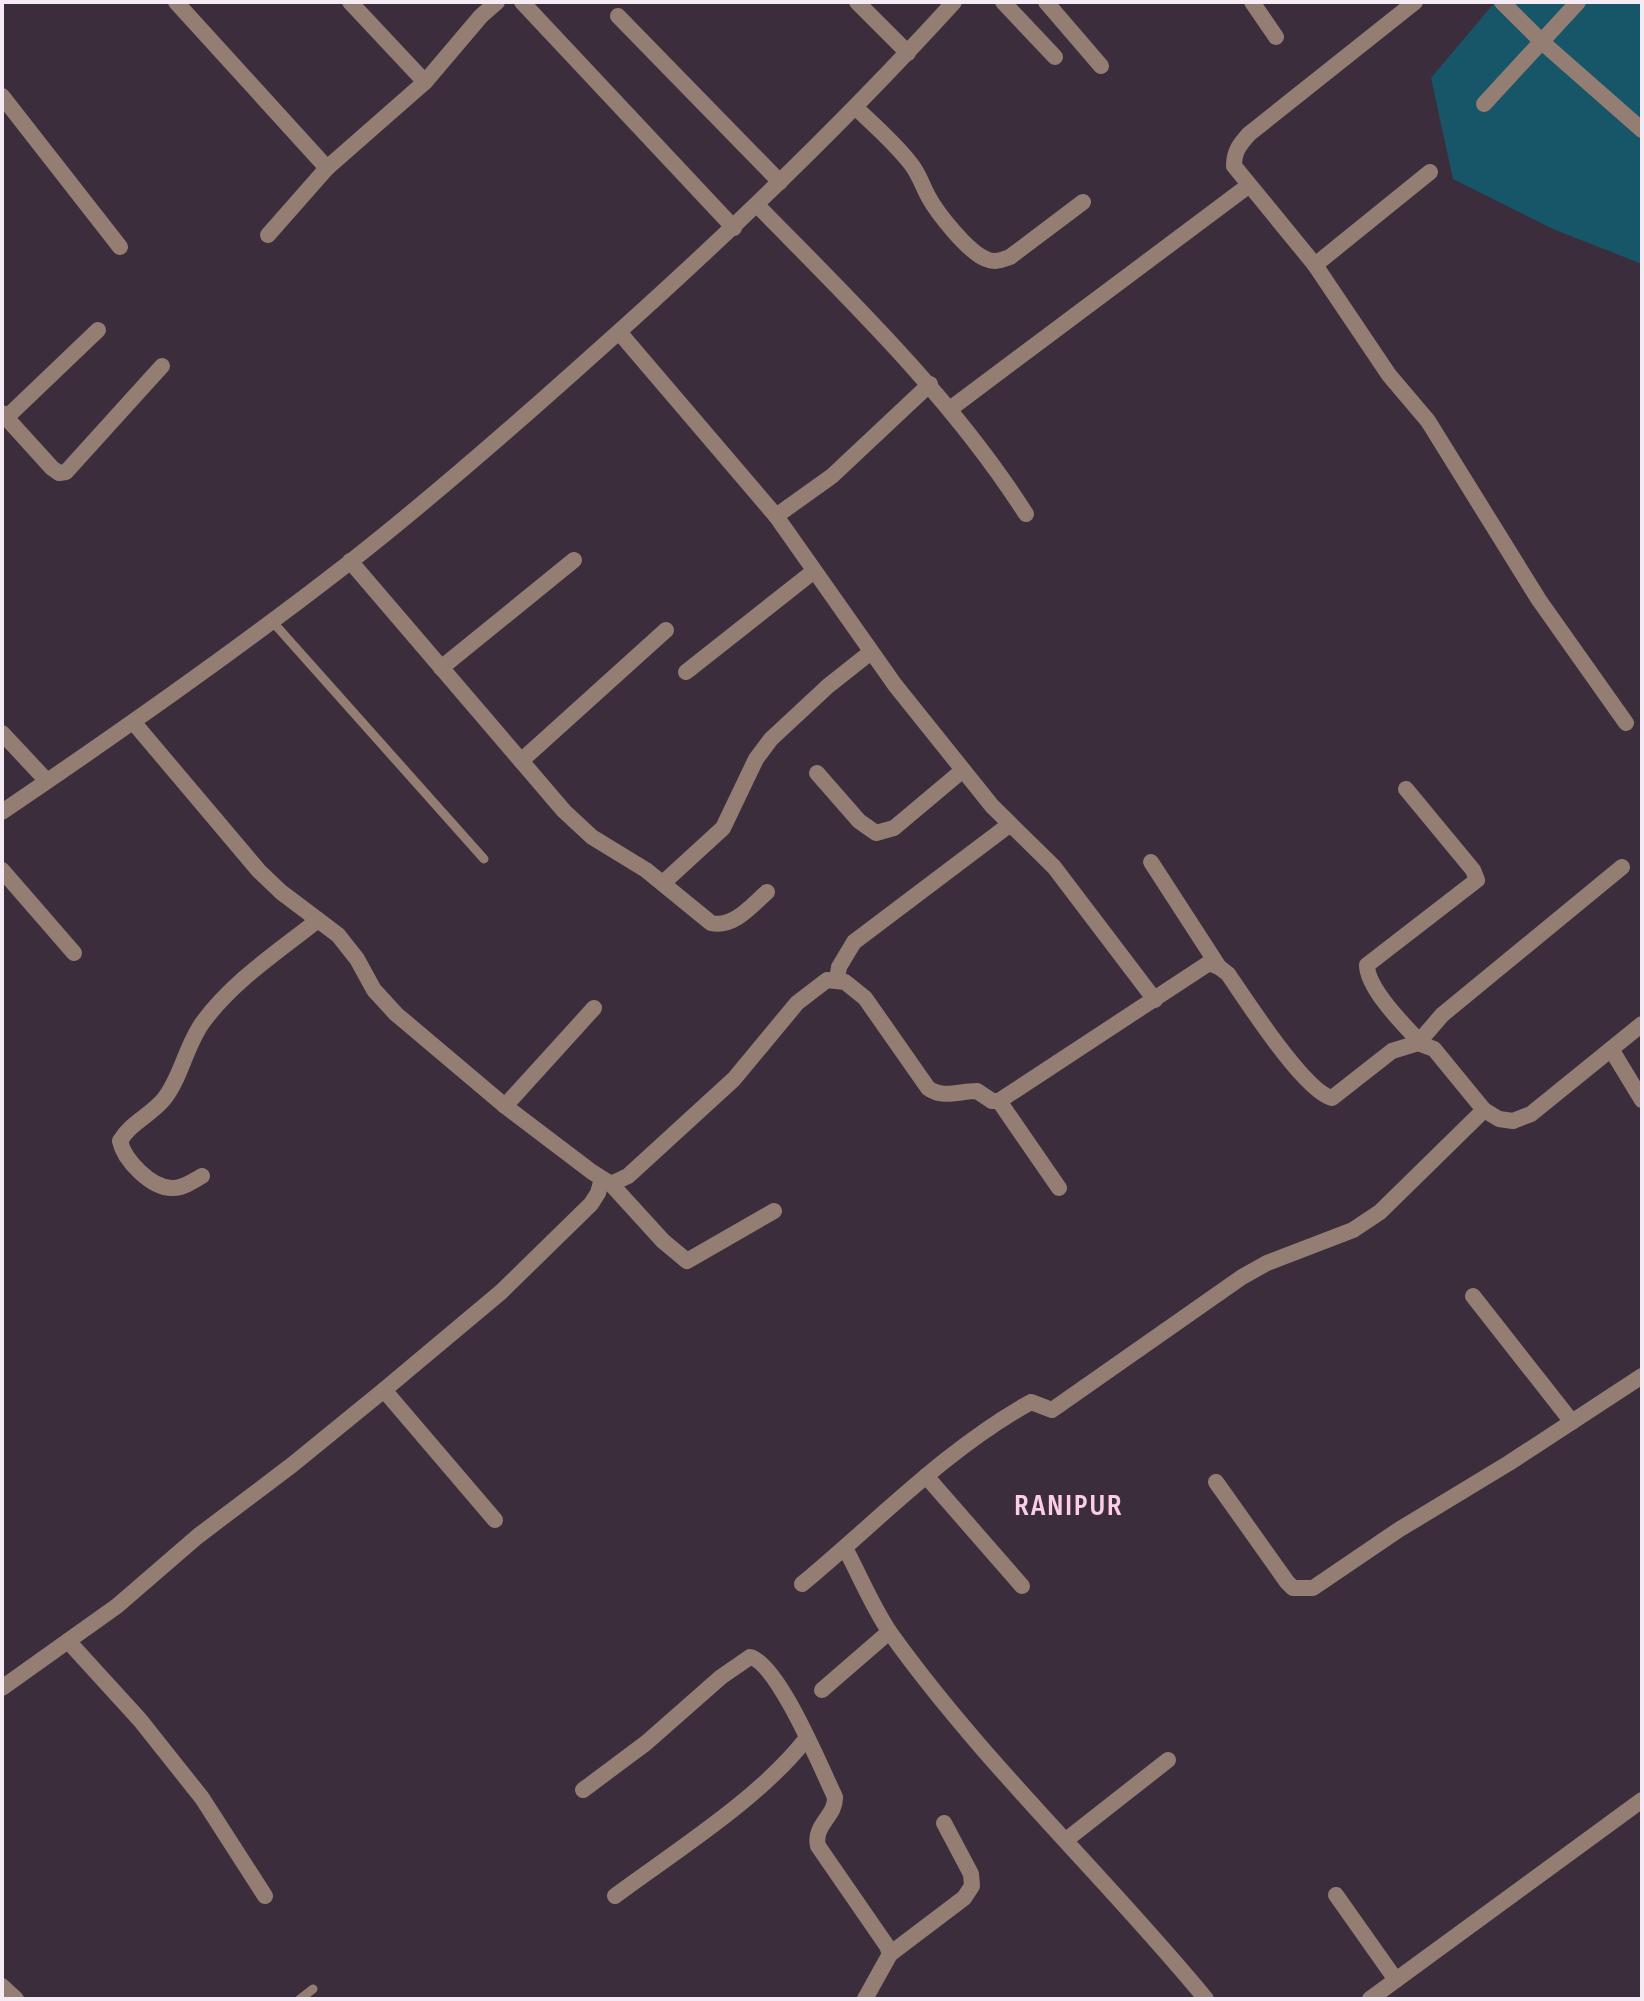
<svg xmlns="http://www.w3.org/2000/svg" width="1644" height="2001" font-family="'Sofia Sans Condensed',sans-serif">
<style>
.water{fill:#175669}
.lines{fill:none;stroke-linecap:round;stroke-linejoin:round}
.lane{stroke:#947e73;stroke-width:9}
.street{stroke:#947e73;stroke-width:16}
.labels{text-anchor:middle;stroke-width:6;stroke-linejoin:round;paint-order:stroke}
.district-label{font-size:30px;font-weight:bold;letter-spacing:2px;fill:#fccee5;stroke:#3c2d3c}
</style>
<rect width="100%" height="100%" fill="#3c2d3c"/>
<polygon class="water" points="1495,2 1642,2 1642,264 1553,229 1453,179 1431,78"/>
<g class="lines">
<g class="lane">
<polyline points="271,620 484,859"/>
<polyline points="300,1999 313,1989"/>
</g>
<g class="street">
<polyline points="176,2 327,168"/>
<polyline points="350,2 425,82"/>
<polyline points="522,2 734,228"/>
<polyline points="857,2 908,53"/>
<polyline points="1003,2 1055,57"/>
<polyline points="1046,2 1101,66"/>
<polyline points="1252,2 1276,37"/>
<path d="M 1415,2 L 1249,134 C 1239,145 1234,152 1234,166 L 1315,265 L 1389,375 L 1428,421 L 1539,600 L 1626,723"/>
<polyline points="1502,2 1542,42 1642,130"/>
<polyline points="618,16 780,182"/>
<polyline points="2,96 120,247"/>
<polyline points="1484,104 1578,2"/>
<path d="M 855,107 C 874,125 895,143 911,164 C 919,174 922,185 928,196 C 937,213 968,252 986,259 C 995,263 1001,260 1010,257 L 1083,202"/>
<path d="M 757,205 C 853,303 952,398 1026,514"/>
<polyline points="268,235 327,168 425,82 481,16 497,2"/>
<polyline points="1315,265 1430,172"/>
<polyline points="619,332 776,516 895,685 992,806 1054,867 1155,1000"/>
<polyline points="950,409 1248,186"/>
<polyline points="2,413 52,468 59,473 66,472 162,366"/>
<polyline points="7,417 98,330"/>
<polyline points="776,516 832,476 930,384"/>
<path d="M 350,561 L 564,811 L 592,837 L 646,870 L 711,923 C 734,928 751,906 767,892"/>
<polyline points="441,668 574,560"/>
<polyline points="686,672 814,571"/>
<path d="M 134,723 L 259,871 L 281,892 L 338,935 L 357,959 L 374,990 L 396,1014 L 505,1106 L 592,1172 L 611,1184 L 628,1176 L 734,1079 L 797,1003 L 827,980 L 845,982 L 865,998 L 928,1088 C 943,1099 959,1091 977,1091 L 992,1101 L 999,1101 L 1209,963 L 1219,967 L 1228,974 C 1246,1000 1304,1091 1332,1098 L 1392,1051 L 1418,1043 L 1434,1049 L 1484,1110 L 1499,1119 L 1513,1121 L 1531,1114 L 1642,1024"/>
<polyline points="2,733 47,781"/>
<polyline points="521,761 666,630"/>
<polyline points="817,773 859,821 876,833 894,828 963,770"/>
<path d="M 1406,789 L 1473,870 L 1477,880 L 1367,965 C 1367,988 1403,1024 1419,1041"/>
<path d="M 2,812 C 120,732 237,650 350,562 C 434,496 515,425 594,354 C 720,242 841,126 954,2"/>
<polyline points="1151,862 1219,967"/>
<polyline points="2,870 74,953"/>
<polyline points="663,883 723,828 756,759 771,739 828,686 871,652"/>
<polyline points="837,979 839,967 854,942 1009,825"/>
<polyline points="1418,1043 1442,1015 1622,867"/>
<polyline points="1611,1049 1642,1100"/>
<polyline points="999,1101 1059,1188"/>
<polyline points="505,1106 594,1008"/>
<path d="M 202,1176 C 193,1181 182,1189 172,1188 C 151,1188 124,1160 120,1141 C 130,1123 151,1115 164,1099 C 181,1078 186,1045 203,1022 C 233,981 279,951 318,920"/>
<polyline points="611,1184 663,1241 687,1261 774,1211"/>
<polyline points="1473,1296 1572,1422"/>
<polyline points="384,1390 495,1520"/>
<polyline points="926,1476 1022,1586"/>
<polyline points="1216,1482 1287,1582 1293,1588 1313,1588 1400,1529 1509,1463 1642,1376"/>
<path d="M 845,1548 C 860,1576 873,1608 891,1634 C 985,1765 1104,1875 1206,1999"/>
<path d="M 802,1584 C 877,1522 946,1449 1031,1402 L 1052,1410 L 1242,1277 L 1267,1263 L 1353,1230 L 1380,1212 L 1484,1110"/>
<polyline points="68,1641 140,1720 202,1798 265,1896"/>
<polyline points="2,1688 117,1606 198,1536 292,1465 384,1390 501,1292 591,1204 598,1193 602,1179"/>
<polyline points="822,1690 889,1632"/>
<path d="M 583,1790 L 646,1743 L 721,1677 L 750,1657 C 778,1663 821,1768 835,1797 C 836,1816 813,1825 818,1846 L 887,1946 L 890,1954 L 865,1999"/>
<polyline points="1066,1840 1168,1760"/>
<polyline points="1336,1895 1396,1980"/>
<path d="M 615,1896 C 677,1850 759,1799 806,1739"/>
<polyline points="890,1954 964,1898 972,1886 971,1874 944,1823"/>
<polyline points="2,1986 16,1999"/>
<polyline points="1370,1999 1642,1800"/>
</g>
</g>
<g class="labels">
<g class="district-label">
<text x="1069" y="1515">RANIPUR</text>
</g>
</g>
<rect width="1644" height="2001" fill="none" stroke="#f5ebf4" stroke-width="8"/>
</svg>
